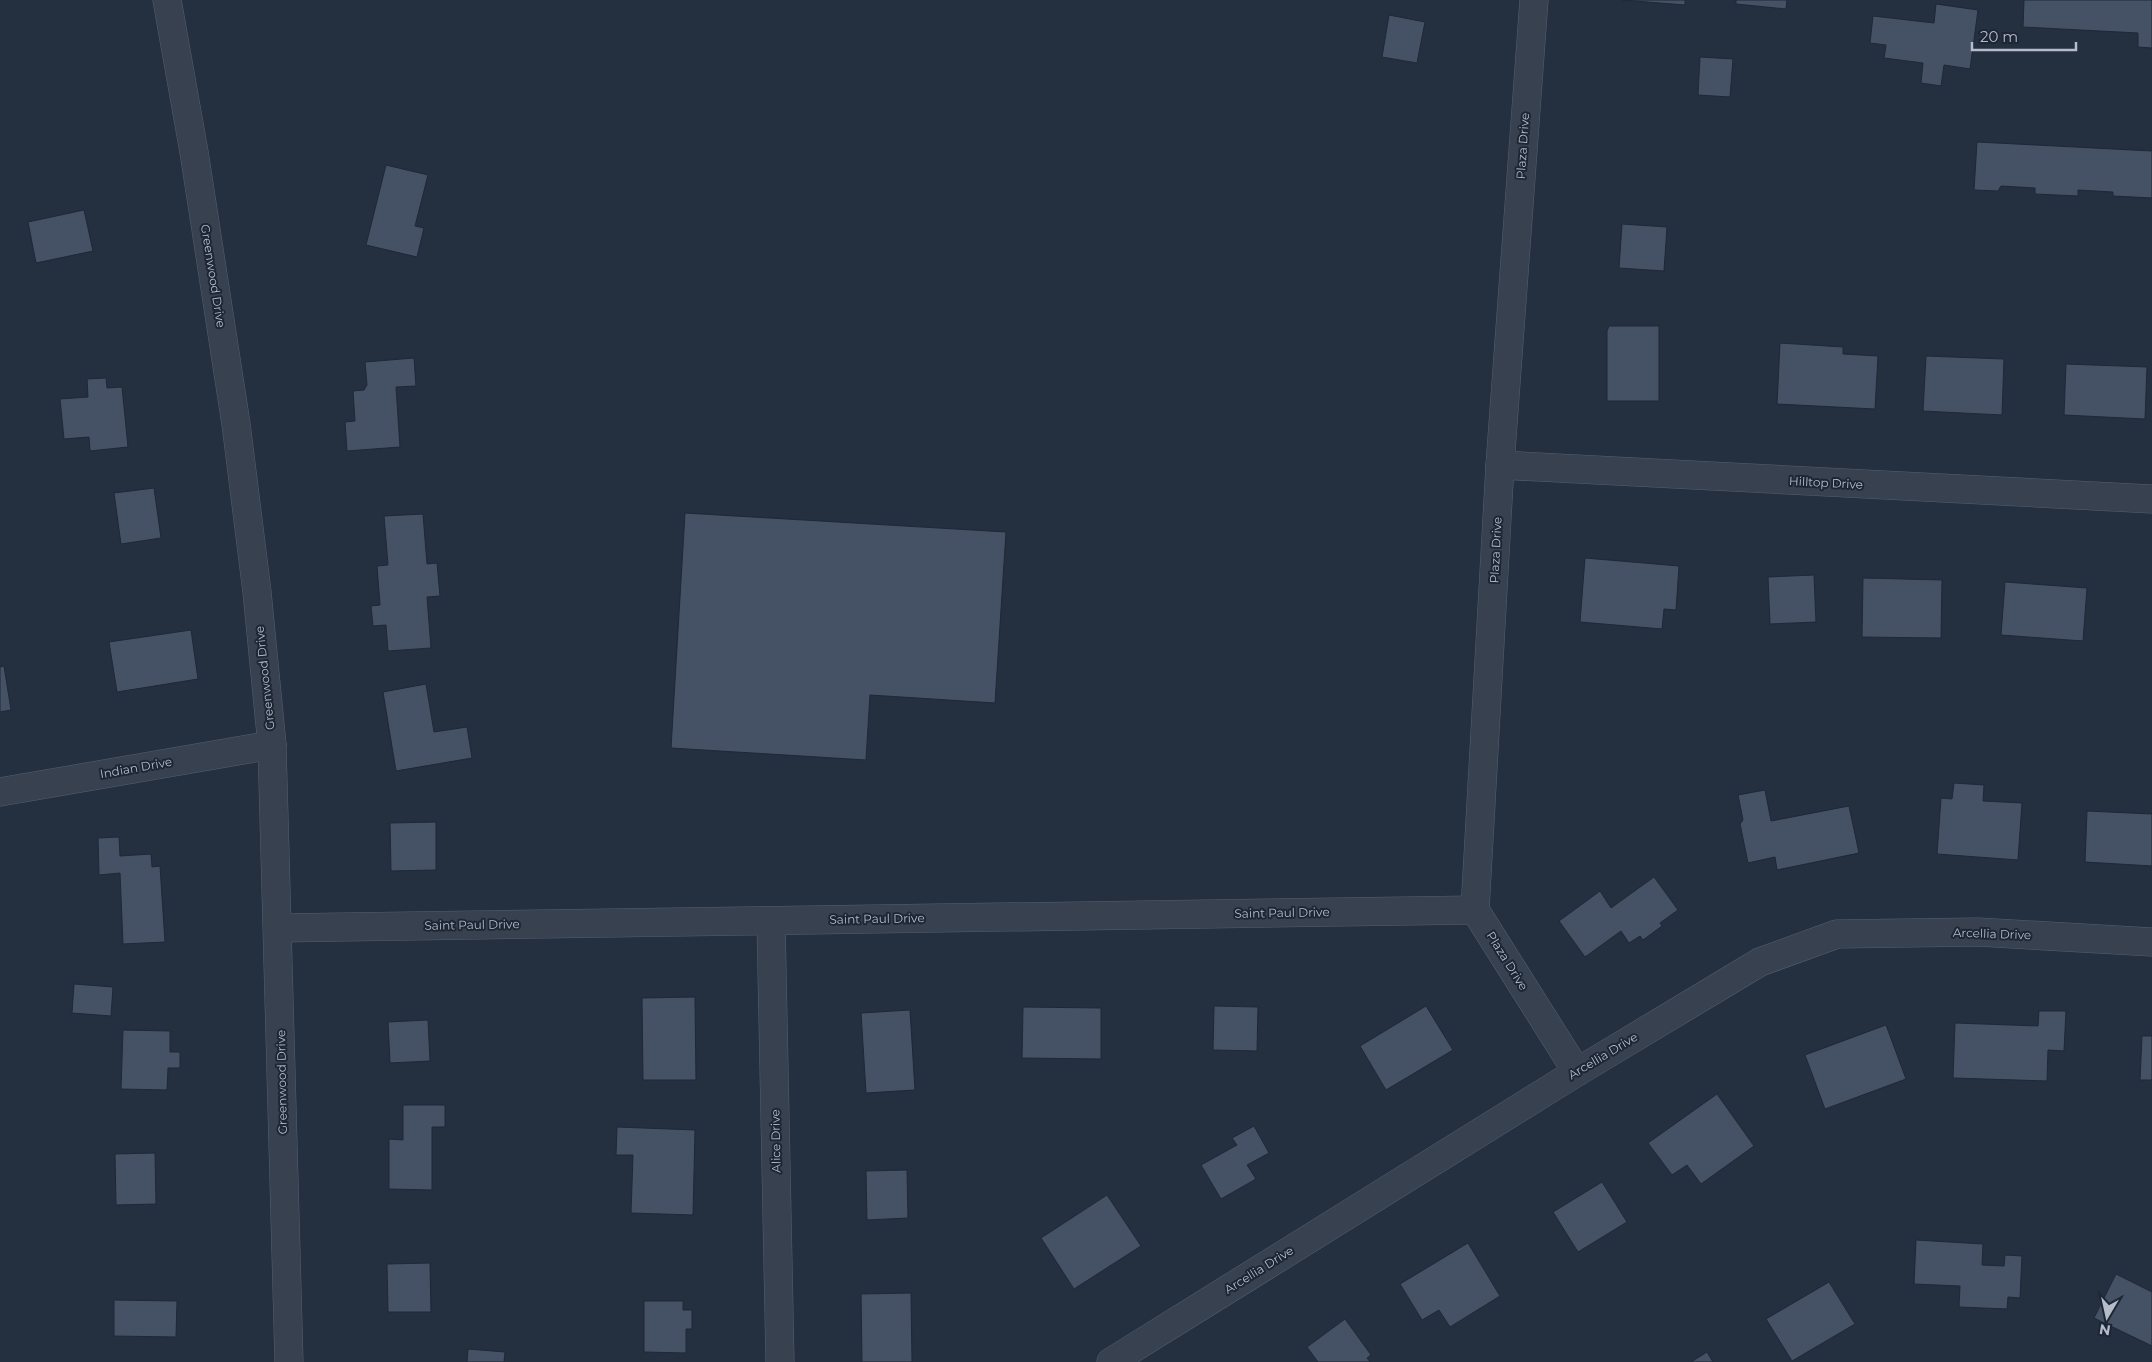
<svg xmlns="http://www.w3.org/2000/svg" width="2152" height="1362" font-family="Montserrat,sans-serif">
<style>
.building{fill:#455164;stroke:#1f2836}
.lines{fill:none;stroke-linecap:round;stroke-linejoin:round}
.minor-casing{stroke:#565f6d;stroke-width:29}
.minor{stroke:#38414f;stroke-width:28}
.labels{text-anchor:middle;stroke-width:4;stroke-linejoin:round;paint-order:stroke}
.street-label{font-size:12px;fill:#b4bcca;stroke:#1d2634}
</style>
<rect width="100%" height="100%" fill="#242f40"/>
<g class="building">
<polygon points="1622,0 1685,0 1685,5"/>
<polygon points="1736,0 1787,0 1786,9 1736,4"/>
<polygon points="2024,0 2152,0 2152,48 2138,47 2138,33 2023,27"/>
<polygon points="1936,4 1978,10 1970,69 1944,65 1941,86 1921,83 1923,63 1884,58 1886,45 1870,43 1873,16 1934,23"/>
<polygon points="1389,15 1425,22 1417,63 1382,57"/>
<polygon points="1700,57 1733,59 1730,97 1698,95"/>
<polygon points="1977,142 2152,151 2152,198 2113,196 2113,192 2078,190 2078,196 2035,194 2035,188 2001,186 1998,191 1974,190"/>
<polygon points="386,165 428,175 415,226 424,228 417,257 366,245"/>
<polygon points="84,210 93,251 36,263 28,222"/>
<polygon points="1622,224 1667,227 1664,271 1619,268"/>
<polygon points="1609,326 1659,326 1659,401 1607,401 1607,331"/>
<polygon points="1780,343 1843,347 1843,354 1878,356 1875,409 1777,404"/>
<polygon points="1926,356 2004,359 2002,415 1923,411"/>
<polygon points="414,358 416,386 396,387 400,447 347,451 345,422 355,421 353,391 364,390 367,385 365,362"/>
<polygon points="2066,364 2147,367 2145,419 2064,415"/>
<polygon points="106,378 107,388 122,387 128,447 90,451 89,437 64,439 60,399 88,397 87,379"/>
<polygon points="154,488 161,538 121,544 114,493"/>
<polygon points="685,513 1006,532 995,703 870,695 866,760 671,748"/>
<polygon points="423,514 427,564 437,563 440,596 427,597 431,648 388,651 386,625 373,626 371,606 380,605 377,566 388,565 384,516"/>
<polygon points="1585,558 1679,566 1676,610 1664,609 1662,629 1580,622"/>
<polygon points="1814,575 1816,622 1770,624 1768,577"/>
<polygon points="1863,578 1942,580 1941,638 1862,637"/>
<polygon points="2005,582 2087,588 2083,641 2001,635"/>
<polygon points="191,630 198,679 117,692 109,642"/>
<polygon points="4,666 11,710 0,712 0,667"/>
<polygon points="426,684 434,732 467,727 472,758 396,771 383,692"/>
<polygon points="1954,783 1984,785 1983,801 2022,803 2018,860 1937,854 1941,798 1952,799"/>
<polygon points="1765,790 1771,821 1849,806 1859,853 1777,870 1775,857 1748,863 1740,824 1743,820 1738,795"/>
<polygon points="2087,811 2152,814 2152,866 2085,862"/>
<polygon points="436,822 436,870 391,871 390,823"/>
<polygon points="119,837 120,856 151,854 152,867 160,866 165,942 123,944 120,873 99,875 98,838"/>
<polygon points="1654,877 1678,910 1660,923 1662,926 1643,940 1640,936 1629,943 1621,931 1585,957 1559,921 1600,891 1611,908"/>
<polygon points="74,984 113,987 111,1016 72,1013"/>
<polygon points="695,997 696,1080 643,1080 642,998"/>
<polygon points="1214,1006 1258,1007 1257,1051 1213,1050"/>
<polygon points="1426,1006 1453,1050 1386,1090 1360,1046"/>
<polygon points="1023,1007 1101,1008 1101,1059 1022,1058"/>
<polygon points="910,1010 915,1090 866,1093 861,1013"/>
<polygon points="2039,1011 2066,1011 2064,1051 2048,1050 2047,1081 1953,1078 1955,1023 2038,1026"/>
<polygon points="428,1020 430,1061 390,1063 388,1022"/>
<polygon points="1886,1025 1906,1079 1825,1109 1805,1055"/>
<polygon points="123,1030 170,1031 170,1052 180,1052 180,1068 168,1068 167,1090 121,1089"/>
<polygon points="2142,1036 2152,1036 2152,1080 2140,1080"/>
<polygon points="1717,1094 1754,1146 1701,1184 1687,1165 1672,1175 1648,1143"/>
<polygon points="403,1105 445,1105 445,1127 432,1127 432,1190 389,1189 389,1139 403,1140"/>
<polygon points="1254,1126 1269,1153 1247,1165 1256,1179 1221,1199 1201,1165 1237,1145 1232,1138"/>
<polygon points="617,1127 695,1130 693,1215 631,1213 633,1155 616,1155"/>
<polygon points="155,1153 156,1204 116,1205 115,1154"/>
<polygon points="907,1170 908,1218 867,1220 866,1171"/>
<polygon points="1602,1182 1627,1222 1578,1252 1553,1212"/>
<polygon points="1107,1195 1141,1246 1074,1289 1041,1238"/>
<polygon points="1916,1240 1983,1244 1982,1265 2004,1266 2005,1255 2022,1256 2020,1298 2008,1297 2007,1309 1959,1307 1960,1286 1914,1284"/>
<polygon points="1468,1243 1500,1296 1450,1327 1439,1310 1422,1320 1400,1284"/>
<polygon points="430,1263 431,1312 388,1312 387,1264"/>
<polygon points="2116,1274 2152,1292 2152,1346 2094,1318"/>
<polygon points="1829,1282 1855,1324 1792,1361 1766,1319"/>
<polygon points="911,1293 912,1362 862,1362 861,1294"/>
<polygon points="114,1300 177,1301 176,1337 114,1336"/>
<polygon points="644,1301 683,1301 683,1310 692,1310 692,1329 686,1329 686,1353 644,1352"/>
<polygon points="1345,1319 1371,1355 1367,1358 1370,1362 1318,1362 1307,1347"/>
<polygon points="468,1349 505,1352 504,1362 467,1362"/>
<polygon points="1707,1352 1713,1362 1691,1362"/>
</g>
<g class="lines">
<defs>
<g id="minor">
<polyline points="167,0 194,152 236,424 257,592 272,745 289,1362"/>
<polyline points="1534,0 1500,465 1475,910 1577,1072"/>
<polyline points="1500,465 2152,499"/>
<polyline points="0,792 272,745"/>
<polyline points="771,921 780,1362"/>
<polyline points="278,928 1475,910"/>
<polyline points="1111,1362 1577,1072 1760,962 1837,934 1978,932 2152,942"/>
</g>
</defs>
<use href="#minor" class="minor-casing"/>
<use href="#minor" class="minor"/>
</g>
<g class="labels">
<g class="street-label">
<text transform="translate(1523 146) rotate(-86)" y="4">Plaza Drive</text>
<text transform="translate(213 276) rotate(81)" y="4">Greenwood Drive</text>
<text transform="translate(1826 483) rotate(3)" y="4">Hilltop Drive</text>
<text transform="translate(1496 550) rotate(-87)" y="4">Plaza Drive</text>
<text transform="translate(265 678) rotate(-96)" y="4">Greenwood Drive</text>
<text transform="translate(136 768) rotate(-10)" y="4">Indian Drive</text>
<text transform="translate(1282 913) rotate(-1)" y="4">Saint Paul Drive</text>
<text transform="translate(877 919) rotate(-1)" y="4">Saint Paul Drive</text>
<text transform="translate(472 925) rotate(-1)" y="4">Saint Paul Drive</text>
<text transform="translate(1992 934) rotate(2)" y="4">Arcellia Drive</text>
<text transform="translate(1507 961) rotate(58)" y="4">Plaza Drive</text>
<text transform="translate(1603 1056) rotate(-31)" y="4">Arcellia Drive</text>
<text transform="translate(282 1082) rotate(-91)" y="4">Greenwood Drive</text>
<text transform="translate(776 1141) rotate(-91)" y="4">Alice Drive</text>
<text transform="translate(1259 1270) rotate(-32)" y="4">Arcellia Drive</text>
</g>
</g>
<g transform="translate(2107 1317) rotate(189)" stroke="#1d2634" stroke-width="4" paint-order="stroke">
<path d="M0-4L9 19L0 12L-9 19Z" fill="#b4bcca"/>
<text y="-8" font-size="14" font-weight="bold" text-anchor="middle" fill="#b4bcca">N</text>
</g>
<path d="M1972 42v8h104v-8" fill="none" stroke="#b4bcca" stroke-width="2.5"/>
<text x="1980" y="42" font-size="15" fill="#b4bcca" stroke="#1d2634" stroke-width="4" paint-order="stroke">20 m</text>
</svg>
